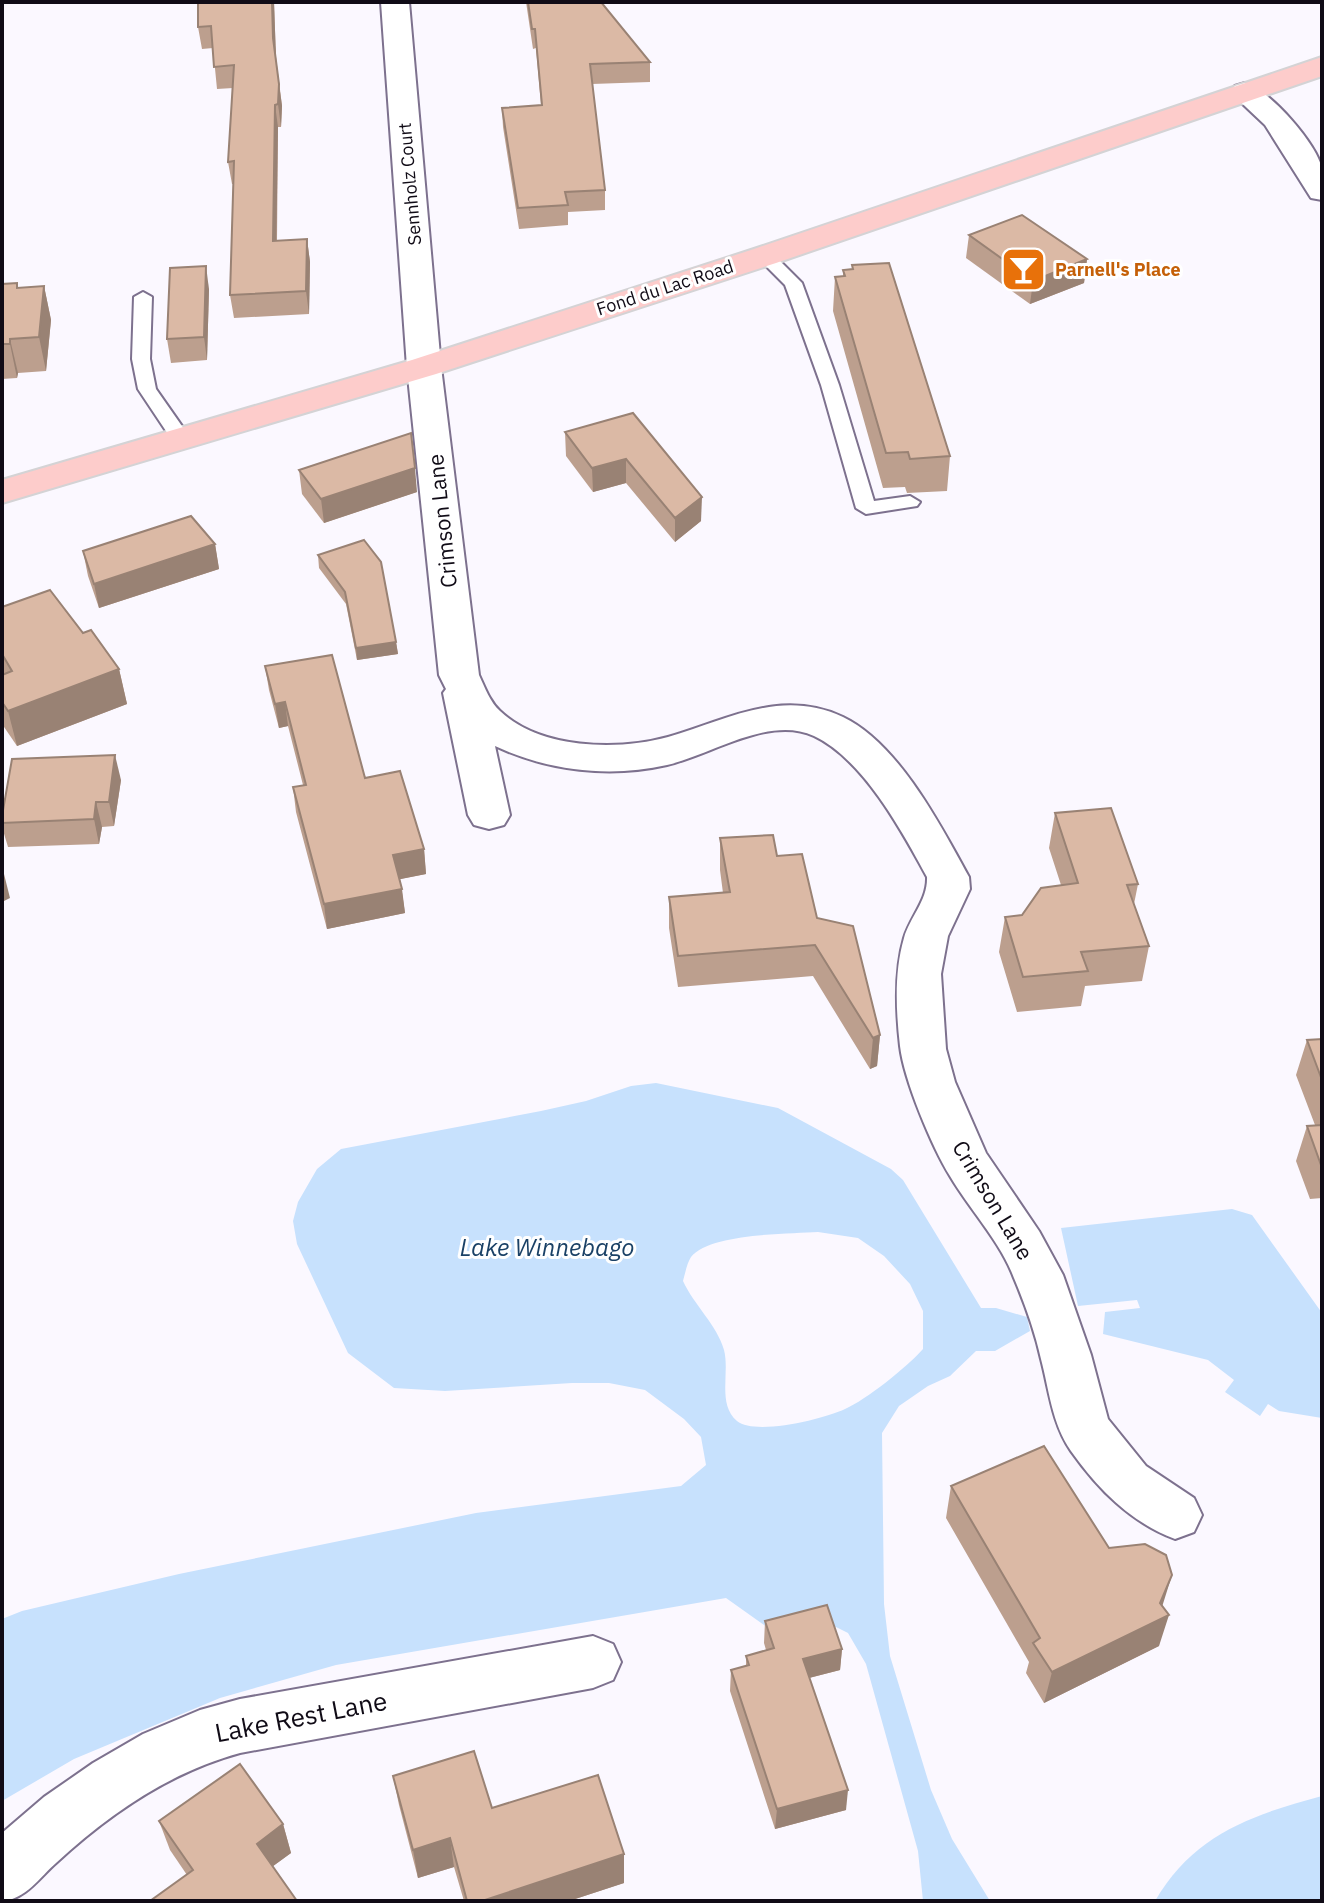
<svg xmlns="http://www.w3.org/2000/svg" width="1324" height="1903" font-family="'IBM Plex Sans',sans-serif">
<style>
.water{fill:#c7e1fd;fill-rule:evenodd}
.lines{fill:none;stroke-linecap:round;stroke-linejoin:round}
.service-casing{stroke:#7d718e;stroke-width:4}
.minor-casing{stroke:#7d718e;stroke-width:4}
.primary-casing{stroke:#d4d3d5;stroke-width:4}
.service{fill:#fff;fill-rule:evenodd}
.minor{fill:#fff;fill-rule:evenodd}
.primary{fill:#fdcccb;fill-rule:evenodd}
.wall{fill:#bc9f8e}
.shaded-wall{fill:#998274}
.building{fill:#dbb9a5;stroke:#998274;stroke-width:2}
.labels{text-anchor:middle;stroke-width:6;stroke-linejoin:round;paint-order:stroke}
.far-street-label{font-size:18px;fill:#100b16;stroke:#fff}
.far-food-label{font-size:18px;font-weight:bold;fill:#c56008;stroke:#fff;text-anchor:start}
.street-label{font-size:22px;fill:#100b16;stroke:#fff}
.water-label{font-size:24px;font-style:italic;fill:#1a4166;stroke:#fff}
.near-street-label{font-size:26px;fill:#100b16;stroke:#fff}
</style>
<rect width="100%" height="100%" fill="#fbf8ff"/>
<g class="water">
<path d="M 656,1083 L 778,1108 L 891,1169 L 903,1180 L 981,1308 L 996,1308 L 1027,1317 L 1030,1331 L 995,1351 L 976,1351 L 950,1376 L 928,1386 L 899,1406 L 882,1433 L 884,1604 L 890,1656 L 931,1790 L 952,1839 L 990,1901 L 923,1901 L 918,1851 L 866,1664 L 848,1633 L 836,1627 L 778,1635 L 726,1598 L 336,1665 L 220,1698 L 74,1759 L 2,1801 L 2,1619 L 22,1611 L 179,1574 L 476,1513 L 681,1486 L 706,1465 L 701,1437 L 684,1419 L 645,1390 L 609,1383 L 572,1383 L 445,1391 L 394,1388 L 348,1353 L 297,1244 L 293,1221 L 298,1202 L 317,1169 L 341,1149 L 541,1111 L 586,1101 L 631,1086 ZM 818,1232 L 858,1238 L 884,1256 L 910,1284 L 923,1311 L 923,1349 C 907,1367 866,1400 845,1409 C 824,1419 755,1436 737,1421 C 717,1404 730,1373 724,1350 C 717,1325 694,1305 683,1281 C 685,1274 687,1263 691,1257 C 710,1233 788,1234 818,1232 Z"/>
<polygon points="1232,1209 1252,1215 1322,1313 1322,1418 1279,1411 1268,1404 1260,1416 1225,1392 1234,1380 1208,1360 1103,1334 1105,1312 1140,1308 1137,1300 1078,1306 1061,1228"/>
<path d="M 1322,1796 L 1322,1901 L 1155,1901 C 1193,1835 1251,1815 1322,1796 Z"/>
</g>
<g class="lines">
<defs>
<g id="service">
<polygon points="765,251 771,252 802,283 839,385 874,501 910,496 920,502 917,506 866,514 856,508 821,385 785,285 756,256"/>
<polygon points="143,292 152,297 150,359 156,389 191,439 188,443 174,443 138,389 132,359 134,297"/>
</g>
<g id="minor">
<path d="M 381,2 L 409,2 L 441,367 L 479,675 C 485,688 490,702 500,711 C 540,749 617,751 668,737 C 727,720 781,688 843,717 C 898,743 941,826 969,877 L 970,889 L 948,936 L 941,974 L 946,1049 L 955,1082 L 986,1153 L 1039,1231 L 1063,1275 L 1091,1355 L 1108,1419 L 1146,1466 L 1194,1498 L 1202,1515 L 1194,1532 L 1175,1539 C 1130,1522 1098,1489 1071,1451 C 1052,1424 1049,1389 1041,1359 C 1035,1332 1025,1304 1014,1278 C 1000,1241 970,1210 950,1176 C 932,1147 904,1080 900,1046 C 896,1011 894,972 904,938 C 910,917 928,900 927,877 C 902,831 863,759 814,736 C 769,715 711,755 667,765 C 610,778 548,771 495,746 L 510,815 L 504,825 L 489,829 L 474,825 L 468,815 L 443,693 L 446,689 L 439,675 L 407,367 Z"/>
<path d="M 1245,83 C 1269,89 1318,145 1322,169 C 1324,179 1322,191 1322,200 L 1311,198 L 1265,125 L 1230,92 L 1235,86 Z"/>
<path d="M 593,1636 L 613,1644 L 621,1662 L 613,1680 L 593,1688 L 240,1753 C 170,1772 109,1814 56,1863 C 40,1877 25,1900 2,1901 L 2,1833 L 44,1797 L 93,1763 L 143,1734 L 200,1710 L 240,1699 Z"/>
</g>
<polygon id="primary" points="1322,57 1322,76 776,263 436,374 2,503 2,480 412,360 754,249"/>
</defs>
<use href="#service" class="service-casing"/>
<use href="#minor" class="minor-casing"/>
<use href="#primary" class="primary-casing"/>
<use href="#service" class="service"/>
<use href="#minor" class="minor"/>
<use href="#primary" class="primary"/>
</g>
<g class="wall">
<polygon points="274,2 276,57 282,106 281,127 278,127 277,241 307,239 310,262 309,314 234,318 230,295 233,184 232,184 228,162 233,88 217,89 213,48 202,49 198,27"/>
<polygon points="526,2 601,2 650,62 650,82 592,84 605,190 605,210 568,212 568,225 519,229 503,127 502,108 541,105 536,48 533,49"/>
<polygon points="969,235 1087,259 1084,283 1030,304 966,258"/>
<polygon points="852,265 950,456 947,491 907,493 905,487 883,488 833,311 835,277 843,277 843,270 852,269"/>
<polygon points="2,284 18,288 44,286 51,320 46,371 18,373 17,378 2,379"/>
<polygon points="209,289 207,360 171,363 167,339"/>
<polygon points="633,413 701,521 675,542 626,483 593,492 566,456 565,432"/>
<polygon points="299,470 417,492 324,523 302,494"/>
<polygon points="215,544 219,569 99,608 88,576 83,551"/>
<polygon points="318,555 396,642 398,654 357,660 346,604 319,568"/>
<polygon points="2,607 83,633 119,669 127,704 17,746 2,724"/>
<polygon points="265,666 365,778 424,849 426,874 400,879 405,913 327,929 296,812 293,787 303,785 288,726 279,728 269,690"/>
<polygon points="121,780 114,826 102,827 99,844 8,847 2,827 2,816"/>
<polygon points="1055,813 1138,884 1134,904 1149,946 1142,981 1085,986 1081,1006 1017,1012 999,952 1005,917 1022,915 1061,885 1049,848"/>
<polygon points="720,838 777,856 817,918 880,1035 877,1066 870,1069 813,976 678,987 669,928 669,897 723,893 720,870"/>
<polygon points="1322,1039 1322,1198 1310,1199 1296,1161 1307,1126 1315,1125 1296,1075 1307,1040"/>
<polygon points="951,1486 1109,1548 1162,1606 1159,1646 1044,1703 1026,1673 1029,1662 946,1518"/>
<polygon points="765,1621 842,1649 840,1670 809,1678 846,1810 775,1829 730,1691 731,1670 746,1666 746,1656 766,1650 764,1643"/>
<polygon points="393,1776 492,1808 624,1854 624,1883 569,1901 464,1901 454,1867 418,1878 399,1805"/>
<polygon points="159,1821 283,1824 291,1853 273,1866 187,1875 170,1850"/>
</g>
<g class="shaded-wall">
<polygon points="272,2 274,2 276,60 273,38"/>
<polygon points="279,84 282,106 281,127 278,104"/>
<polygon points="275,105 278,127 276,264 273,241"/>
<polygon points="307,239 310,262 309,314 306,291"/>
<polygon points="1087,259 1084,283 1030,304 1033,281"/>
<polygon points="206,266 209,289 207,360 204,337"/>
<polygon points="44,286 51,320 46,371 39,337"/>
<polygon points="10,339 18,373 17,378 10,344"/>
<polygon points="626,459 626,483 593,492 592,468"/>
<polygon points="415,468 417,492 324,523 321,499"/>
<polygon points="702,497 701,521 675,542 675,518"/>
<polygon points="215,544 219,569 99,608 94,584"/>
<polygon points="396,642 398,654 357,660 356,648"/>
<polygon points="119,669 127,704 17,746 8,711"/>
<polygon points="285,702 288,726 279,728 275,704"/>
<polygon points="115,755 121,780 114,826 109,802"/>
<polygon points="96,802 102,827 99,844 94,819"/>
<polygon points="424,849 426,874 396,880 393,855"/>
<polygon points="4,874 10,898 2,902 2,875"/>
<polygon points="402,889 405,913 327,929 324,904"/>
<polygon points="880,1035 877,1066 870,1069 873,1038"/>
<polygon points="1172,1575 1162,1607 1169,1615 1159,1646 1044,1703 1052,1672 1160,1603"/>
<polygon points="842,1649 840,1670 801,1680 803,1659"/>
<polygon points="848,1790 846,1810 775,1829 777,1809"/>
<polygon points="283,1824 291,1853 265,1872 257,1844"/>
<polygon points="450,1838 454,1867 418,1878 413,1850"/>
<polygon points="624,1854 624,1883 569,1901 482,1901"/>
</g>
<g class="building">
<polygon points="198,2 272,2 273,38 279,84 278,104 275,105 273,241 307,239 306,291 230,295 234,161 228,162 234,65 214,67 211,26 198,27"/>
<polygon points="528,2 601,2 650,62 590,64 605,190 565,192 568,205 518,208 502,108 542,105 535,29 532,29"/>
<polygon points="1022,215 1087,259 1033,281 969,235"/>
<polygon points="889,263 950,456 910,459 908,452 886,453 835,277 845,276 843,270 853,269 852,265"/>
<polygon points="206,266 204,337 167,339 170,268"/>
<polygon points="17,283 17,288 44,286 39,337 10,339 10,344 2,344 2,284"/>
<polygon points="633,413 702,497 675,518 626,459 592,468 565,432"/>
<polygon points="411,433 415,468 321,499 299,470"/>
<polygon points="191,516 215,544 94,584 83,551"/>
<polygon points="364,540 381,562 396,642 356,648 345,592 318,555"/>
<polygon points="50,590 83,633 91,630 119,669 8,711 2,702 2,675 12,671 2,654 2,607"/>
<polygon points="332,655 365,778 400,771 424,849 393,855 402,889 324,904 293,787 306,785 285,702 275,704 265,666"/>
<polygon points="115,755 109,802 96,802 94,819 2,823 2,816 12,759"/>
<polygon points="1111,808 1138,884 1127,885 1149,946 1081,952 1088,971 1023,977 1005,917 1022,915 1041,888 1078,883 1055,813"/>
<polygon points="773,835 777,856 802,854 817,918 853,926 880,1035 873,1038 815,945 678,956 669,897 730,892 720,838"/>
<polygon points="1322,1039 1322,1080 1307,1040"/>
<polygon points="1322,1125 1322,1165 1321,1165 1307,1126"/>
<polygon points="1044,1446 1109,1548 1145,1544 1166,1555 1172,1575 1160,1603 1169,1615 1052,1672 1033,1643 1040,1638 951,1486"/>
<polygon points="827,1605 842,1649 803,1659 848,1790 777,1809 731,1670 749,1665 746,1656 774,1648 765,1621"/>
<polygon points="474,1751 492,1808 598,1775 624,1854 482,1901 467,1901 450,1838 413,1850 393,1776"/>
<polygon points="240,1764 283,1824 257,1844 297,1901 150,1901 193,1870 159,1821"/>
</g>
<defs>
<symbol id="bar-square" viewBox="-11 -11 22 22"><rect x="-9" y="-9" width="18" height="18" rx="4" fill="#e8710a" stroke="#fff"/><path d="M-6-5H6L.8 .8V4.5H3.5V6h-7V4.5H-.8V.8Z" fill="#fff"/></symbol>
</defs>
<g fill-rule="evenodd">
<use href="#bar-square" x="998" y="244" width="51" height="51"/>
</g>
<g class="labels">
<g class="far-street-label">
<text transform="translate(410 184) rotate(-95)" y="6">Sennholz Court</text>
<text transform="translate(665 288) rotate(-18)" y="6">Fond du Lac Road</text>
</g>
<g class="far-food-label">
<text x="1055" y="276">Parnell's Place</text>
</g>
<g class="street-label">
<text transform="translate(442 521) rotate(-96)" y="8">Crimson Lane</text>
<text transform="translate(993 1200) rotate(59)" y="8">Crimson Lane</text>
</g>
<g class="water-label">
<text x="547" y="1256">Lake Winnebago</text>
</g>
<g class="near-street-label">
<text transform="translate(301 1717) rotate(-11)" y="9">Lake Rest Lane</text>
</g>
</g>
<rect width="1324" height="1903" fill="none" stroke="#100b16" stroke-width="8"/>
</svg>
